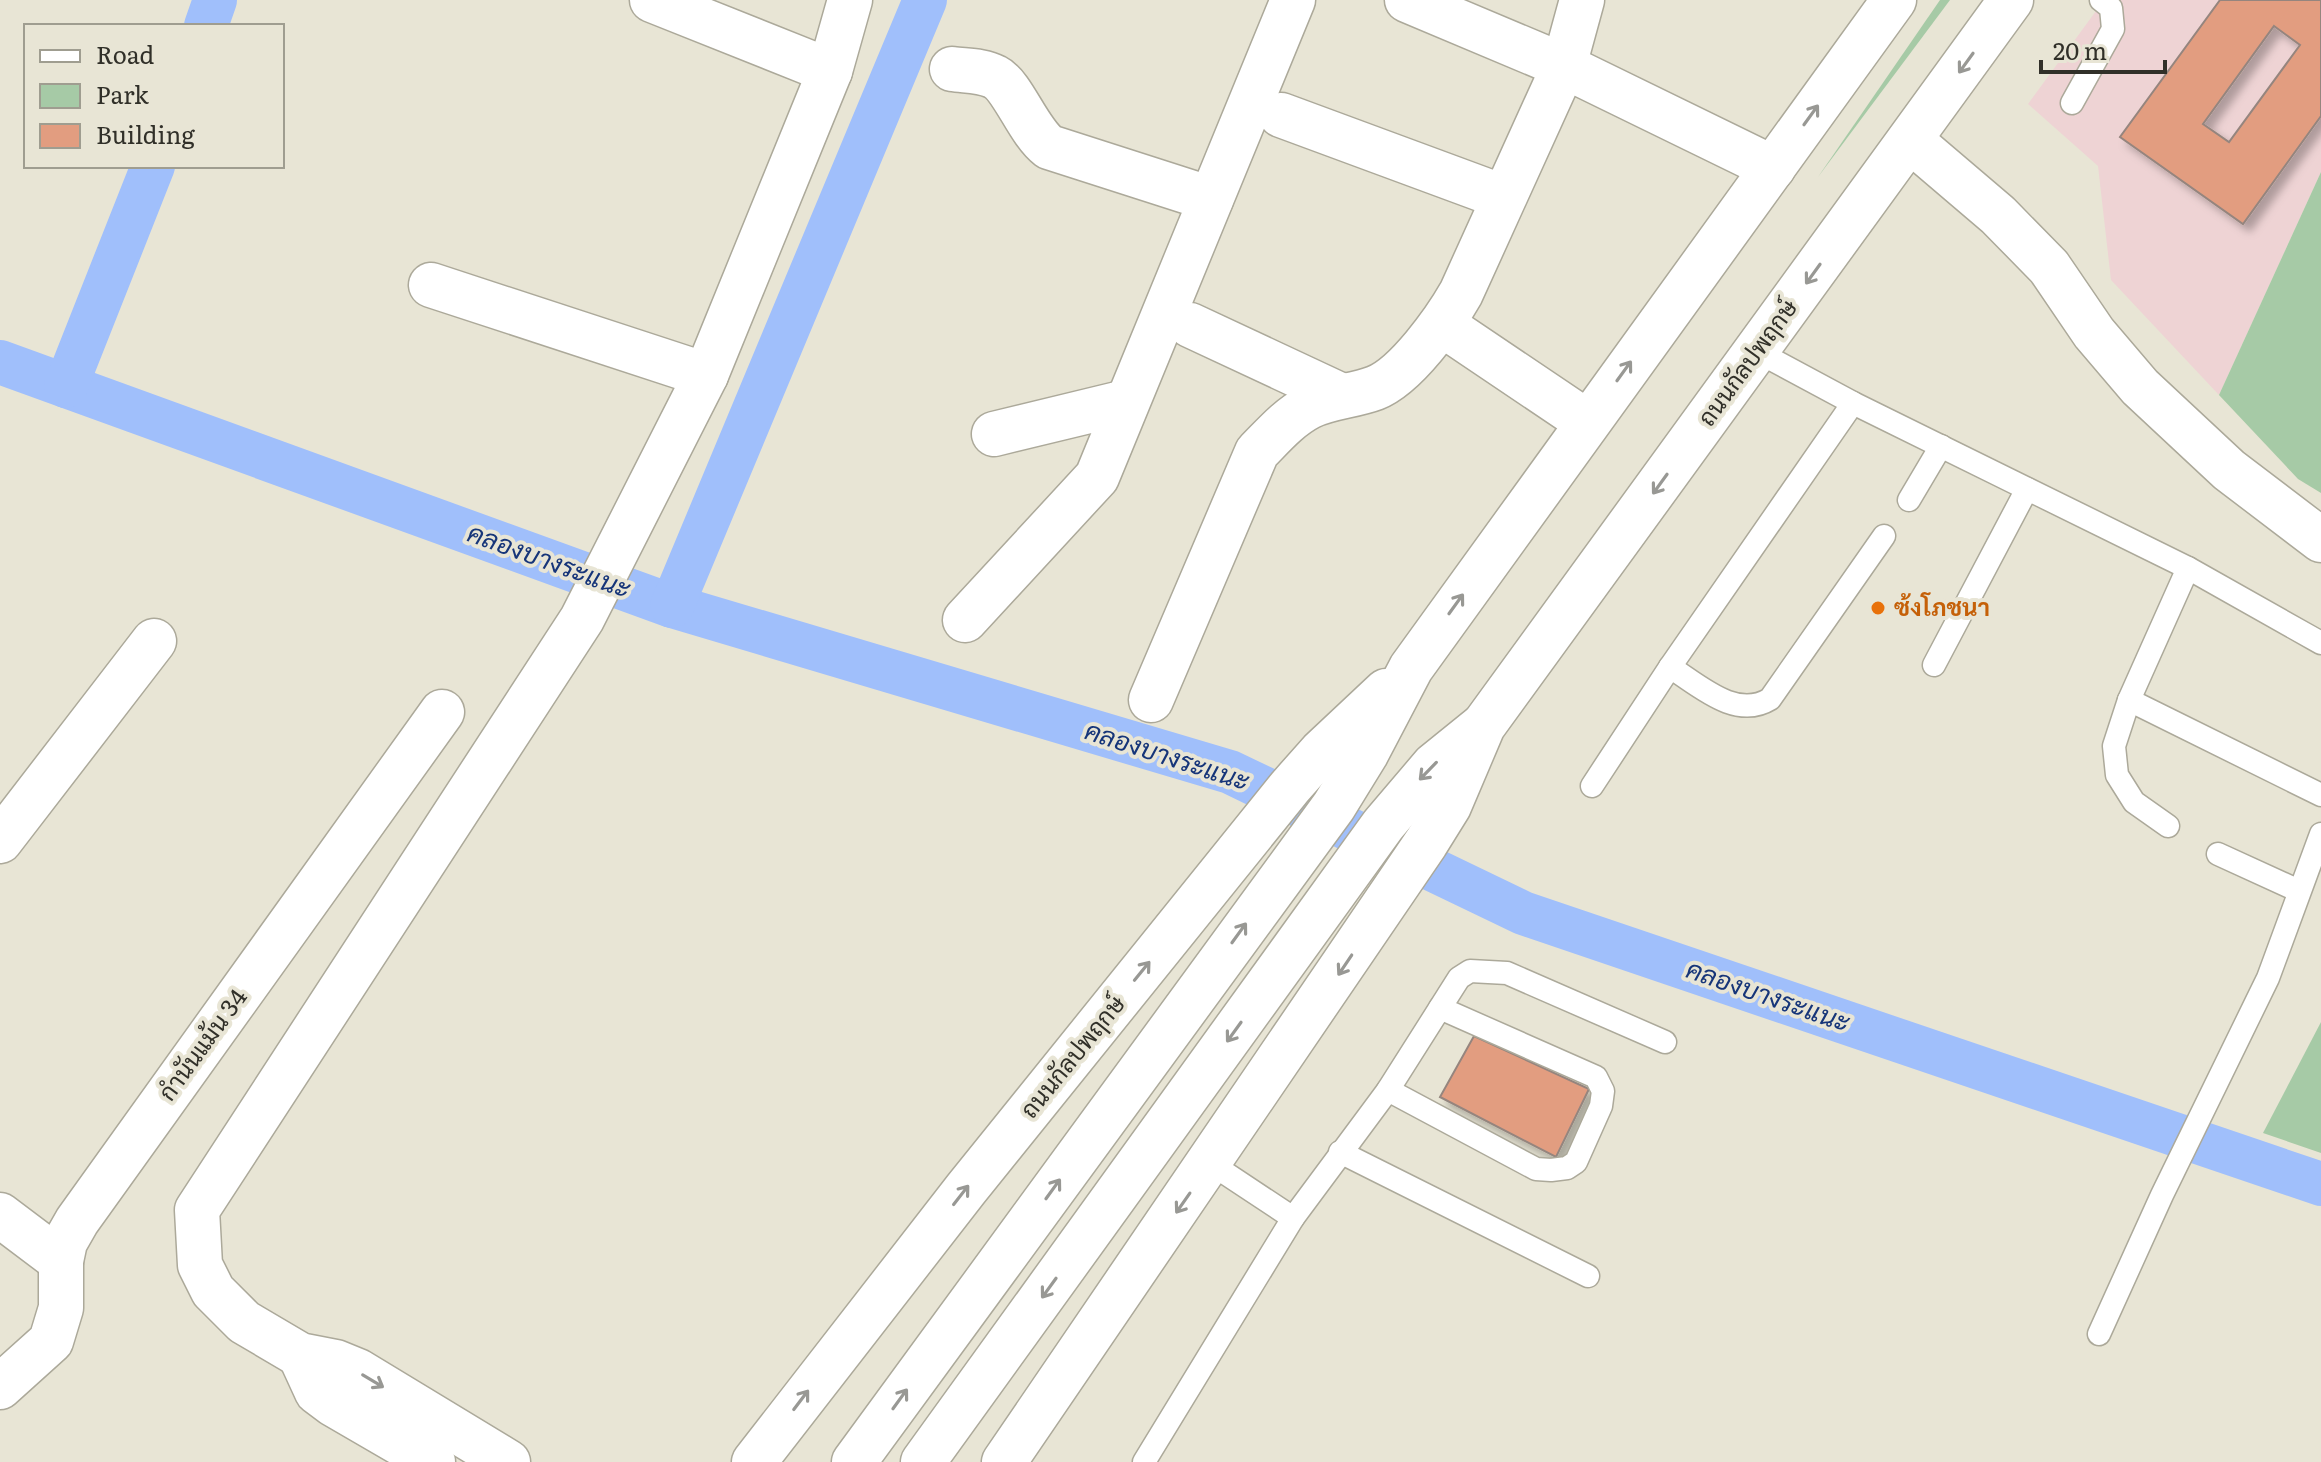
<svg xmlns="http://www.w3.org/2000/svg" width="2321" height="1462" font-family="Literata,Sarabun,serif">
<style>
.commercial{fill:#eed3d4}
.green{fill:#a6caa6}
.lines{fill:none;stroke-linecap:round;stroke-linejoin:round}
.canal{stroke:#a0bffb;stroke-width:44}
.building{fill:#e29d80;stroke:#95857e;stroke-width:2;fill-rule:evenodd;filter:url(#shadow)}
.service-casing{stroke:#aca99a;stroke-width:25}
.minor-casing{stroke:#aca99a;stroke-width:47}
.primary-casing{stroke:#aca99a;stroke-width:47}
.service{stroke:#fff;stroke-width:22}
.minor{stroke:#fff;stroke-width:44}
.primary{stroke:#fff;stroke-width:44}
.oneway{stroke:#989894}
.food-dot{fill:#e8710a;stroke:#e8e5d5;stroke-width:3}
.labels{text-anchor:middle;stroke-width:8;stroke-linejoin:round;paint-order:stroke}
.street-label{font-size:24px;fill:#313029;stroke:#e8e5d5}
.food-label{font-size:24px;font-weight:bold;fill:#c56008;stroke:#e8e5d5;text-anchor:start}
.water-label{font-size:26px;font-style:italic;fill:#163579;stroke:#e8e5d5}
</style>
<defs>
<filter id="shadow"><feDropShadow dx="7" dy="7" stdDeviation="4" flood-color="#0004"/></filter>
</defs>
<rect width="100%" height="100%" fill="#e8e5d5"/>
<polygon class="commercial" points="2104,0 2321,0 2321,172 2219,395 2111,280 2098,166 2028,104"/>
<g class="green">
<polygon points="1940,0 1950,0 1818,177"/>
<polygon points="2321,172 2321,493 2298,479 2219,395"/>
<polygon points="2321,1022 2321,1153 2263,1133"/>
</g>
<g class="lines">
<g class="canal">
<polyline points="206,26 215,0"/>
<polyline points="0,362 672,606 1230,772 1523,913 2321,1184"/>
<polyline points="66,386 153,166"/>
<polyline points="672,606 925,0"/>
</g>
</g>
<g class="building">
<path d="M 2220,0 L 2321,0 L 2321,116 L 2243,224 L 2120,137 ZM 2274,26 L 2300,45 L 2229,142 L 2203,124 Z"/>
<polygon points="1474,1036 1589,1089 1556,1157 1440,1097"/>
</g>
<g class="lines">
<defs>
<g id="service">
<polyline points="2072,103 2113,29 2111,8 2101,0"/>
<polyline points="1756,351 1853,403 2188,568 2321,643"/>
<polyline points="1909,500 1941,446"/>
<polyline points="1934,665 2027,489"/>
<path d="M 1670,667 C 1700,686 1736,720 1770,699 L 1884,536"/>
<polyline points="2129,700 2321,795"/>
<polyline points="1592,786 1670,667 1853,403"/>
<polyline points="2168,826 2134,802 2117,775 2114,746 2129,700 2188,568"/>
<polyline points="2218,854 2299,891"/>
<polyline points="1388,1090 1536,1169 1551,1170 1567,1168 1576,1162 1601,1106 1603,1091 1596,1077 1440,1008"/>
<polyline points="1340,1152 1588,1276"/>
<polyline points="1210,1163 1293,1218 1388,1090 1459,978 1470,971 1507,973 1665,1042"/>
<polyline points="2099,1334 2162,1195 2268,978 2321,834"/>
<polyline points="1144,1462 1293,1218"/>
</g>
<g id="minor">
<polyline points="652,0 830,71"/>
<polyline points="1407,0 1564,66 1773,168"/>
<path d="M 952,69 C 966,71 982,70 995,77 C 1013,86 1028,131 1049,147 L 1211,199"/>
<polyline points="1281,115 1503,197"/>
<polyline points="1910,140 1998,215 2049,267 2094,333 2140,387 2229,470 2321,540"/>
<polyline points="431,285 706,375"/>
<polyline points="1190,325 1342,396"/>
<polyline points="1443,325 1587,422"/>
<polyline points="994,434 1126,402"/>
<polyline points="965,620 1097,477 1293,0"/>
<path d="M 1151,700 L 1257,452 C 1273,436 1288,418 1309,407 C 1329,397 1354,396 1375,388 C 1406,376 1445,321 1461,293 L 1564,66 L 1582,0"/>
<polyline points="0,841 154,641"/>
<polyline points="0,1215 61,1261"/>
<polyline points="300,1355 317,1392 333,1404 433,1462"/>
<polyline points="0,1387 51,1341 61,1308 61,1261 65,1242 77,1221 442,712"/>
<polyline points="508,1462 358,1371 336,1362 300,1355 244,1322 213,1291 200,1265 197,1210 582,619 706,375 830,71 850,0"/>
</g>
<g id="primary">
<polyline points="754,1462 966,1189 1290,787 1321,752 1386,691"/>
<polyline points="854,1462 1334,806 1366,754 1411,668 1894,0"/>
<polyline points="923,1462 1383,825 1434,765 1481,727"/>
<polyline points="1004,1462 1426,843 1449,806 1483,726 2011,0"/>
</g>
</defs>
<use href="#service" class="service-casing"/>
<use href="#minor" class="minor-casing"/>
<use href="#primary" class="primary-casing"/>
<use href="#service" class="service"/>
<use href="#minor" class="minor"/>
<use href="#primary" class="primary"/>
</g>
<defs><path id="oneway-shaft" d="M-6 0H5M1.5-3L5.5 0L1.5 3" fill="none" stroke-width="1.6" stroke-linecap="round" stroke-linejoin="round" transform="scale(2)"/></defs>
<g class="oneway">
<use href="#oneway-shaft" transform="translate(1966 63) rotate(126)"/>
<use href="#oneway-shaft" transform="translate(1811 115) rotate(-54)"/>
<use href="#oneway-shaft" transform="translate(1813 274) rotate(126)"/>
<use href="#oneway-shaft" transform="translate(1624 371) rotate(-54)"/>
<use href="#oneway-shaft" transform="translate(1660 484) rotate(126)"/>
<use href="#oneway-shaft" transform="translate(1456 604) rotate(-54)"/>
<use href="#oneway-shaft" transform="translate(1428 771) rotate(134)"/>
<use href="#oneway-shaft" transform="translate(1239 933) rotate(-54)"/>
<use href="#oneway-shaft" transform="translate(1345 965) rotate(124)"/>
<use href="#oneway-shaft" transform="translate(1142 971) rotate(-51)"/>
<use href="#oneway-shaft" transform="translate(1234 1032) rotate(126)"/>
<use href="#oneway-shaft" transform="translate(1053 1189) rotate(-54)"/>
<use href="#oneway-shaft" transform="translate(961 1195) rotate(-52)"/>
<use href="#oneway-shaft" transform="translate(1183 1203) rotate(125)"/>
<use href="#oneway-shaft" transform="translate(1049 1288) rotate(126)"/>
<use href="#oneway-shaft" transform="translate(373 1381) rotate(31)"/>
<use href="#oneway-shaft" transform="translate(900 1399) rotate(-54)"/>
<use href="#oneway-shaft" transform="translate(801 1400) rotate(-53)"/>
</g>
<circle class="food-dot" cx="1878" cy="608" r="8"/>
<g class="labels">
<g class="street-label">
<text transform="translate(1748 363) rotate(-54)" y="8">ถนนกัลปพฤกษ์</text>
<text transform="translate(203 1045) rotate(-54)" y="8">กำนันแม้น 34</text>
<text transform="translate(1073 1057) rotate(-51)" y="8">ถนนกัลปพฤกษ์</text>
</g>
<g class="food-label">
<text x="1894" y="616">ซ้งโภชนา</text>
</g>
<g class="water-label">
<text transform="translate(549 561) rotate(20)" y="9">คลองบางระแนะ</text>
<text transform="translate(1167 756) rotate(18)" y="9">คลองบางระแนะ</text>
<text transform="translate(1768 996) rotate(19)" y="9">คลองบางระแนะ</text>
</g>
</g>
<rect x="24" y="24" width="260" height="144" fill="#e8e5d5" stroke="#9f9d90" stroke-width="2"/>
<rect x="40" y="50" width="40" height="12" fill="#ffffff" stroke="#9f9d90" stroke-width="2"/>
<text x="96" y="64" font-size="24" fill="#313029">Road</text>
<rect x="40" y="84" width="40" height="24" fill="#a6caa6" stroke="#9f9d90" stroke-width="2"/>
<text x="96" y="104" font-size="24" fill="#313029">Park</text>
<rect x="40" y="124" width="40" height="24" fill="#e29d80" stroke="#9f9d90" stroke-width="2"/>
<text x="96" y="144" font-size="24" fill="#313029">Building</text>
<path d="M2041 60v12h124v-12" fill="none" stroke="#313029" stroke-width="4"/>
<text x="2053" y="60" font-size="24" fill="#313029" stroke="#e8e5d5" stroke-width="6" paint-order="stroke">20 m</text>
</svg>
